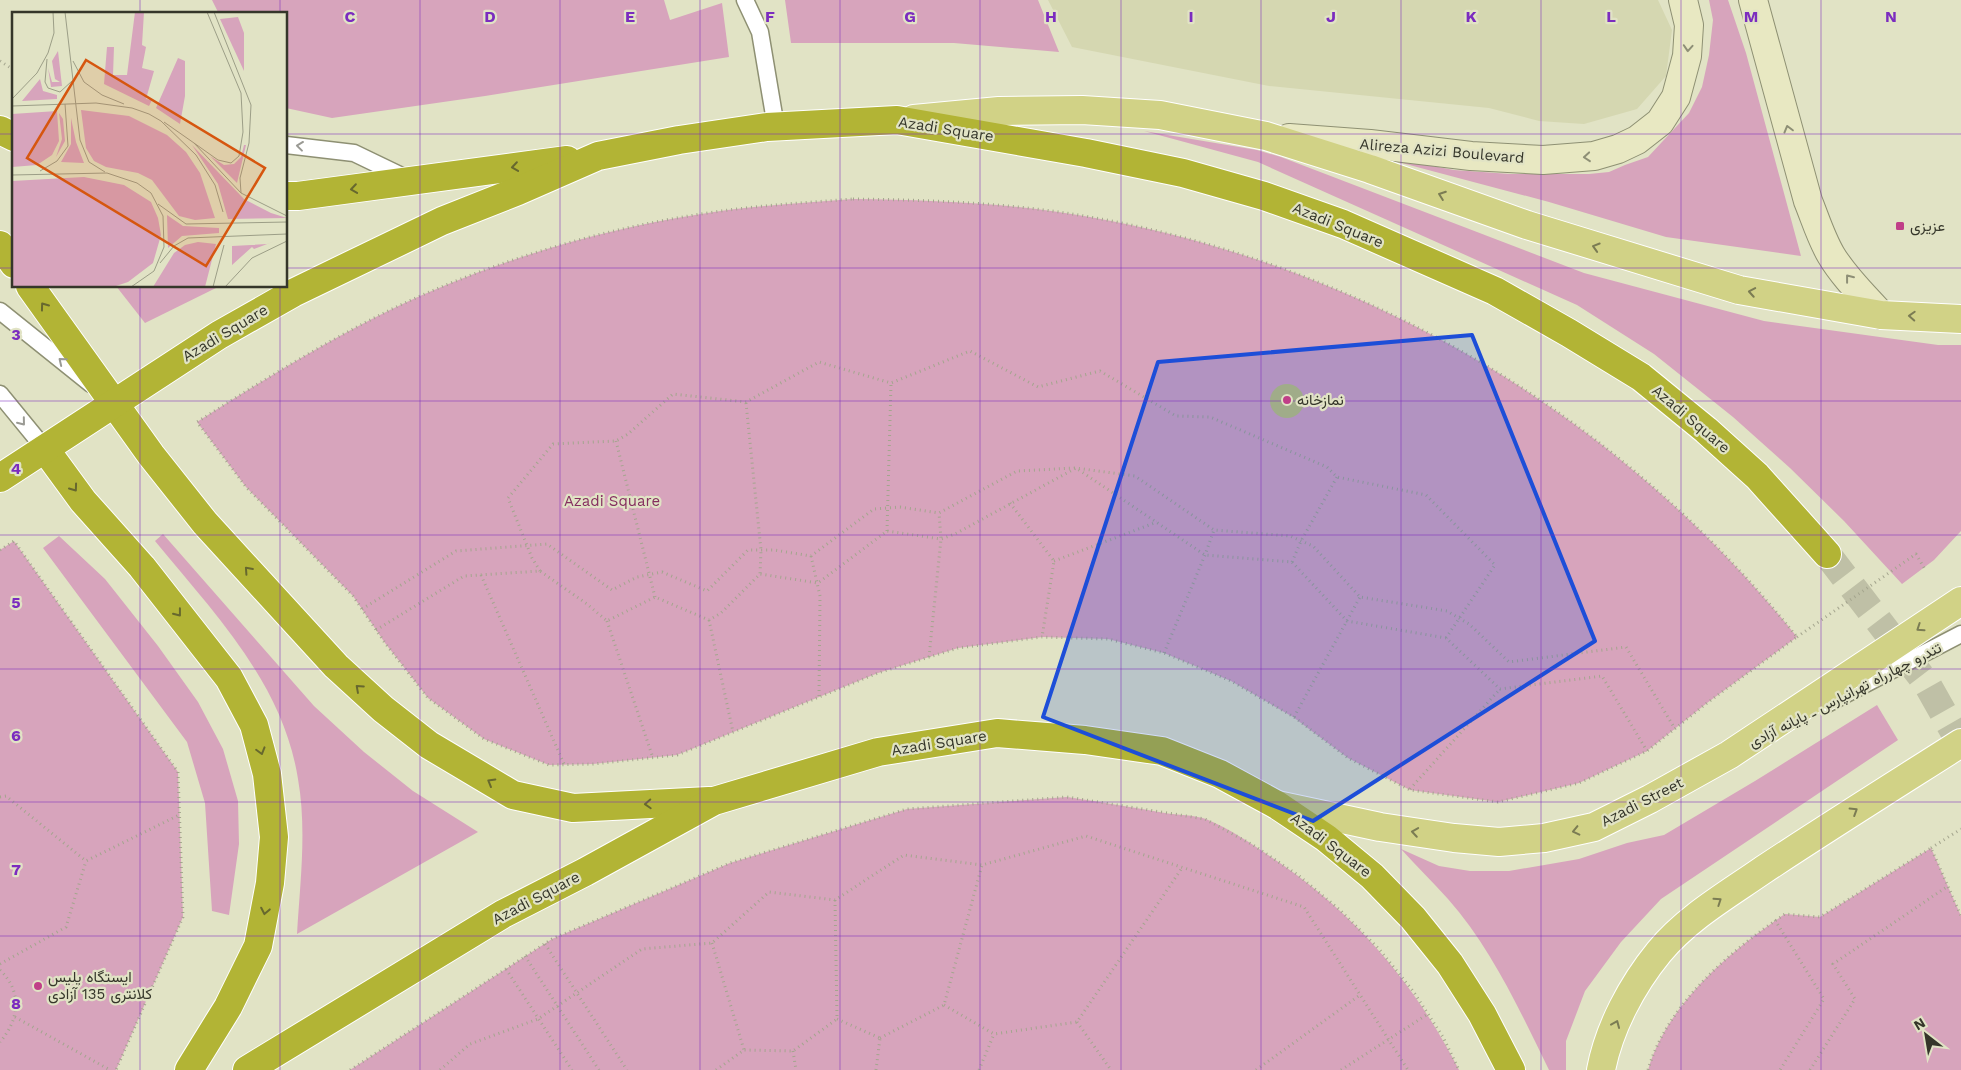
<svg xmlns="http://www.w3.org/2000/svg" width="1961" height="1070" font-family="'Work Sans',Vazirmatn,sans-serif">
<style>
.built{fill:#d5d7b1}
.green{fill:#d7a4bc}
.building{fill:#c1c476}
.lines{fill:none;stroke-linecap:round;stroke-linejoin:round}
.highway-tunnel{stroke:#bfc0a6;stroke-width:28;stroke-dasharray:28 14;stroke-linecap:butt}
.lane-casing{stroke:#8e9073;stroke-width:19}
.secondary-casing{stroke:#8e9073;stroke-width:30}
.primary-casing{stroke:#fff;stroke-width:30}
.highway-casing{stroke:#fff;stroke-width:30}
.path{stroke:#a4a58e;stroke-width:3;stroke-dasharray:1 4;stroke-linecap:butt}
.lane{stroke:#fff;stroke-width:16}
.secondary{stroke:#e8e8c2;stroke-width:28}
.primary{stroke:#d1d286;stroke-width:28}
.highway{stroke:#b2b435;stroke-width:28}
.oneway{stroke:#8e8f76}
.oneway2{stroke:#9a9a94}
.oneway3{stroke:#67682e}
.oneway4{stroke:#7b7c53}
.marked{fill:#1d4ed8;fill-opacity:0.2;stroke:#1d4ed8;stroke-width:4;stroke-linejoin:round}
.grid{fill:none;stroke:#7b2cbf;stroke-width:1;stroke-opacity:0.55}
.poi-dot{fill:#c03f88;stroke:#e1e3c5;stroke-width:2}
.labels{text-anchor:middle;stroke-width:4.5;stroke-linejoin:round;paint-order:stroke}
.street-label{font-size:15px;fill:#35362a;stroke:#e1e3c5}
.poi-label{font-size:15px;fill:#35362a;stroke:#e1e3c5;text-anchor:start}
.park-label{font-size:15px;fill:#852e5f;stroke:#e1e3c5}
.inset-road{fill:none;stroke:#9c9e87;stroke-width:1}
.view{fill:#d6560f;fill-opacity:0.15;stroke:#d6560f;stroke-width:2.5}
.inset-edge{fill:none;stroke:#35362a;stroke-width:2.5}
.grid-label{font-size:16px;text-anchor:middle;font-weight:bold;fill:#7b2cbf;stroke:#e1e3c5;stroke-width:4.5;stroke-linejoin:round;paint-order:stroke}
</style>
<rect width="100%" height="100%" fill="#e1e3c5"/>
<polygon class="built" points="1048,0 1658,0 1672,30 1666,76 1637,109 1584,124 1539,121 1489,108 1269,86 1072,47"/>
<g class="green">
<polygon points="212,0 664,0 670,20 722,3 729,57 485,96 332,118 286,108 286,14 219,14"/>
<polygon points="785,0 1038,0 1059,52 954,43 791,43"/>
<polygon points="1709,0 1728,0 1746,53 1801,256 1666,237 1549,202 1368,154 1454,170 1510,174 1589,174 1609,172 1625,165 1648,157 1689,113 1702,87 1709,55 1713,20"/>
<polygon points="1144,131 1257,150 1281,157 1584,273 1764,321 1938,345 1961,345 1961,531 1934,560 1902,584 1844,521 1790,468 1733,417 1654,354 1577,305 1258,162"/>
<path d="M 853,199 C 933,200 1012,203 1090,217 C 1368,266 1621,417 1797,637 L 1707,703 L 1647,751 L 1579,783 L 1498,802 L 1410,790 L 1348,758 L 1293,717 L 1231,681 L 1164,653 L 1108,639 L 1042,637 L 958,648 L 878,673 L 677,755 L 593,764 L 549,765 L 484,739 L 428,698 L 385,643 L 353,596 L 246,487 L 197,422 C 260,382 323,343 390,310 C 483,265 592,231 695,215 C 748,206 800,203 853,199 Z"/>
<polygon points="116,286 220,286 145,323"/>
<path d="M 163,534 L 314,706 L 364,752 L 413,791 L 478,832 L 297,934 C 300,883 307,830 298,779 C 283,683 214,613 155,541 Z"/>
<polygon points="59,536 105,579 158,646 198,702 223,749 238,801 239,844 229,915 212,911 205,803 187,742 43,548"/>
<polygon points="14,541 178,772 183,917 116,1070 0,1070 0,550"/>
<path d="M 1877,705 L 1898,740 L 1661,899 L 1621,942 L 1585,991 L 1566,1041 L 1566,1070 L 1549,1070 C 1520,1011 1492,949 1448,899 C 1433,882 1416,866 1401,849 L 1439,866 L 1470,871 L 1509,871 L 1579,859 L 1627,843 L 1664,835 L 1755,781 Z"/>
<path d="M 1067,797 C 1100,802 1132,807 1165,813 C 1177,815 1194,815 1206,819 C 1228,828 1251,843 1271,857 C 1354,912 1414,982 1459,1070 L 350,1070 L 552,939 L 730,863 L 907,809 Z"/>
<path d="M 1931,848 L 1961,916 L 1961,1070 L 1648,1070 C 1667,1004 1730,951 1785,914 L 1820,917 Z"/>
</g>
<circle class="building" cx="1287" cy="401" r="17"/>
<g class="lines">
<polyline class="highway-tunnel" points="1827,554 1927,684 1961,744"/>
<defs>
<g id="lane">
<polyline points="745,0 760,32 776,127"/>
<polyline points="286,145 354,153 408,179"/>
<polyline points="0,311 91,384"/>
<polyline points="0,394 45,449"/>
<polyline points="1825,705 1961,634"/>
</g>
<g id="secondary">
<path d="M 1753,0 L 1808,201 C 1815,218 1821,238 1831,255 C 1844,277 1864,296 1881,315"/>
<polyline points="1289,138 1370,144 1471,156 1543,160 1594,156 1618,149 1637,140 1660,122 1676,97 1687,56 1689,25 1683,0"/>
</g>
<g id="primary">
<polyline points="914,119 999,111 1082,110 1160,115 1266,136 1370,169 1527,225 1739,290 1881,315 1961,319"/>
<polyline points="1277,805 1380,827 1454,838 1499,842 1544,838 1594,827 1650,799 1729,755 1961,601"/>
<path d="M 1601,1070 C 1609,1028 1632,985 1659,952 C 1687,918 1727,895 1763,870 C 1828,827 1895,785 1961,743"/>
</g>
<g id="highway">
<polyline points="0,130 14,137"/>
<polyline points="286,196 298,196 567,160"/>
<polyline points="0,245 14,264"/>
<polyline points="30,286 151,455 205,523 336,666 383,709 429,745 513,795 573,808 709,801"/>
<polyline points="45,449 83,501 142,567 229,678 254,725 267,774 274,837 270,883 258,946 228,1007 189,1070"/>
<polyline points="0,478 219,335 293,293 442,221 518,191 598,156 679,140 767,127 897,120 1086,153 1183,173 1264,196 1343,224 1495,291 1569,333 1641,377 1706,430 1757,476 1827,554"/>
<polyline points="247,1070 503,914 585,872 714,801 878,752 997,733 1085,740 1162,751 1220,774 1277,805 1326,838 1372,876 1413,918 1450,964 1482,1014 1511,1070"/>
</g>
</defs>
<use href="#lane" class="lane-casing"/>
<use href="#secondary" class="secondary-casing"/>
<use href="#primary" class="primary-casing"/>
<use href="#highway" class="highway-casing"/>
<g class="path">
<polyline points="0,61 14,70"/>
<path d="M 853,199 C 933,200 1012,203 1090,217 C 1368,266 1621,417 1797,637 L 1707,703 L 1647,751 L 1579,783 L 1498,802 L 1410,790 L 1348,758 L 1294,717 L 1231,681 L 1164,653 L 1108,639 L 1042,637 L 958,648 L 878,673 L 677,755 L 593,764 L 549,765 L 484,739 L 428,698 L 385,643 L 353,596 L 246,487 L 197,422 C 260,382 323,343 390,310 C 483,265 592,231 695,215 C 748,206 800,203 853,199 Z"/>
<polyline points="746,403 761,550 760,574"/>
<polyline points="616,441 655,597"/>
<polyline points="1010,503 1054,561 1042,637"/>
<polyline points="887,531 891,383"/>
<polyline points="0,550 14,541 178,772 183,917 116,1070"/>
<polyline points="811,556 820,596 819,697"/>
<polyline points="1054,561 1157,522"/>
<polyline points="1292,562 1301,541 1337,477"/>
<polyline points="540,571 532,558 508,498 553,444 616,441 628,434 673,394 746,402 819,362 891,383 970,351 1038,387 1100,371 1176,416 1210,417 1327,467 1337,477 1426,495 1495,565 1446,638"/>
<polyline points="481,575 564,764"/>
<polyline points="362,609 456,551 547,544 612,590 637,577 662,572 707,591 748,550 774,550 811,556 874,509 900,507 939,513 1017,471 1076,468 1135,476 1214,530 1290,536 1313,546 1360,597 1447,611 1469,624 1509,662 1626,647 1675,729"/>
<polyline points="709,620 733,732"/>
<polyline points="607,621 653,758"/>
<polyline points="376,630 464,576 540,571 587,604 607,621 655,597 709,620 721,613 760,574 818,583 887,531 941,539 955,534 1076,468 1205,555 1292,562 1347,621 1446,638 1500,689 1602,676 1647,751"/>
<polyline points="1797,637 1916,554 1926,571"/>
<polyline points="1164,653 1205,555 1214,530"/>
<polyline points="929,657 941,539 939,513"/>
<polyline points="1294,717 1360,597"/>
<polyline points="1410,789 1500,689"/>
<polyline points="0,797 6,796 86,861 179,815"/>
<polyline points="1931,848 1961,829"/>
<polyline points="835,900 837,1019"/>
<polyline points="1775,920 1824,999 1780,1070"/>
<polyline points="712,943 744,1050"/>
<polyline points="545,944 627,1070"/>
<polyline points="525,956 599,1070"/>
<polyline points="0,964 66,927 86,861"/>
<polyline points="506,969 572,1070"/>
<path d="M 0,970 C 23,992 19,1020 0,1042"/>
<polyline points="944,1005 994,1034 1077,1022 1182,868"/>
<polyline points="15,1017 110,1070"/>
<polyline points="837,1019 880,1038"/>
<polyline points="1077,1022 1111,1070"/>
<polyline points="880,1038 944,1005 982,865"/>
<polyline points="793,1051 796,1070"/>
<polyline points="350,1070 552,939 730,863 907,809 1067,797 1205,819 1253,845 1298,875 1340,910 1379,949 1413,991 1443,1037 1459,1070"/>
<polyline points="440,1070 470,1044 538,1019 642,949 712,943 769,892 835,900 904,855 982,865 1086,836 1304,907 1408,1070"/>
<polyline points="716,1070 744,1050 793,1051 837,1019"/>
<polyline points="876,1070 880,1038"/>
<polyline points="979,1070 994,1034"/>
<polyline points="1256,1070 1360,995"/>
<polyline points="1341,1070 1428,1014"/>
<path d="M 1648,1070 C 1667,1004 1730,951 1785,914 L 1820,917 L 1931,848 L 1961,916"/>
<polyline points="1810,1070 1855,999 1833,964 1948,886"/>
</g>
<use href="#lane" class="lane"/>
<use href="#secondary" class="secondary"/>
<use href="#primary" class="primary"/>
<use href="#highway" class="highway"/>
</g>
<defs><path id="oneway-chevron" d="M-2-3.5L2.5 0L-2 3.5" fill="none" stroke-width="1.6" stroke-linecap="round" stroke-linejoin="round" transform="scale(1.25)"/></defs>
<g class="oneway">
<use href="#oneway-chevron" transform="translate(1688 48) rotate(94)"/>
<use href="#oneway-chevron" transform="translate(1788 129) rotate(-105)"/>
<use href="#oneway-chevron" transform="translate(1587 157) rotate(175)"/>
<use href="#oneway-chevron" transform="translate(1849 278) rotate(-128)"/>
</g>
<g class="oneway2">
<use href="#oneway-chevron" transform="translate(300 146) rotate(-173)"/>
<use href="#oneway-chevron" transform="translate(62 361) rotate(-141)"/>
<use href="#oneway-chevron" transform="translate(22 422) rotate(51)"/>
</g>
<g class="oneway3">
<use href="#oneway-chevron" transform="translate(515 167) rotate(172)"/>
<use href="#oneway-chevron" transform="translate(354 189) rotate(172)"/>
<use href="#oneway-chevron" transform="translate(44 306) rotate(-126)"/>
<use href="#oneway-chevron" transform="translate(74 488) rotate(54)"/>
<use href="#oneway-chevron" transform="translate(248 570) rotate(-132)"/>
<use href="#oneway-chevron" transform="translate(178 613) rotate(52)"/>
<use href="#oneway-chevron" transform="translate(359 688) rotate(-138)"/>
<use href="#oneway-chevron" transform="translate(261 751) rotate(74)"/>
<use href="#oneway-chevron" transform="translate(491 782) rotate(-150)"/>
<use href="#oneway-chevron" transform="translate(648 804) rotate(177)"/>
<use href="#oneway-chevron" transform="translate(265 911) rotate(101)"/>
</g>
<g class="oneway4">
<use href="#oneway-chevron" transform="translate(1442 195) rotate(-160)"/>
<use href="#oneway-chevron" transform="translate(1596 247) rotate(-163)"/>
<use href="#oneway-chevron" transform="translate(1752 292) rotate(-170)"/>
<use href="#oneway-chevron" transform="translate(1912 316) rotate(-177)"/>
<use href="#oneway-chevron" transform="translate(1920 628) rotate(146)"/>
<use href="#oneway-chevron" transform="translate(1854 811) rotate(-32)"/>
<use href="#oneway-chevron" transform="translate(1576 831) rotate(167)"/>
<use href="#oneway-chevron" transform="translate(1415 832) rotate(-171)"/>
<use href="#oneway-chevron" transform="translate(1718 901) rotate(-34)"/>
<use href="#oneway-chevron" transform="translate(1616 1024) rotate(-67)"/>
</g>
<path class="marked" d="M 1472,335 L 1595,641 L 1313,821 L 1043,717 L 1158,362 Z"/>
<path class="grid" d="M 140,0 L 140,14M 280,0 L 280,14M 420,0 L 420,1070M 560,0 L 560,1070M 700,0 L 700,1070M 840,0 L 840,1070M 980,0 L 980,1070M 1121,0 L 1121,1070M 1261,0 L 1261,1070M 1401,0 L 1401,1070M 1541,0 L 1541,1070M 1681,0 L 1681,1070M 1821,0 L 1821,1070M 0,134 L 14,134M 286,134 L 1961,134M 0,268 L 14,268M 286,268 L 1961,268M 140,286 L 140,1070M 280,286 L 280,1070M 0,401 L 1961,401M 0,535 L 1961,535M 0,669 L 1961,669M 0,802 L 1961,802M 0,936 L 1961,936"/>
<g class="poi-dot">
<rect x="1895" y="221" width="10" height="10" rx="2.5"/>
<circle cx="1287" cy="400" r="5"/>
<circle cx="38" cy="986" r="5"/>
</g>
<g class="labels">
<g class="street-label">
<text transform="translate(946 129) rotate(9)" y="5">Azadi Square</text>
<text transform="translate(1442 151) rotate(5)" y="5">Alireza Azizi Boulevard</text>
<text transform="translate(1338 225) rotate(22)" y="5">Azadi Square</text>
<text transform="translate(225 333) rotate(-31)" y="5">Azadi Square</text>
<text transform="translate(1691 419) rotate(40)" y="5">Azadi Square</text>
<text transform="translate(1845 695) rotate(-27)" y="5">تندرو چهارراه تهرانپارس ـ پایانه آزادی</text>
<text transform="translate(939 743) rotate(-9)" y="5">Azadi Square</text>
<text transform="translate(1642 802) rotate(-27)" y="5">Azadi Street</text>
<text transform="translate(1331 845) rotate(37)" y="5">Azadi Square</text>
<text transform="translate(536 898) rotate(-28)" y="5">Azadi Square</text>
</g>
<g class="poi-label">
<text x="1910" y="231">عزیزی</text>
<text x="1297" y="405">نمازخانه</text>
<text x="48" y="982">ایستگاه پلیس<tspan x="48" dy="17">کلانتری 135 آزادی</tspan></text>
</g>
<g class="park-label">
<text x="612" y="506">Azadi Square</text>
</g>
</g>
<g transform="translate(12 12)">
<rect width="275" height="275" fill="#e1e3c5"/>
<path d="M 123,0 L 132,0 L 130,33 L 134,35 L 130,56 L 142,59 L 134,87 L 140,88 L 137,94 L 92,72 L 95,35 L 102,35 L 101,63 L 115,63 ZM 226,5 L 232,21 L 232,59 L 208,7 ZM 46,39 L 50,74 L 39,75 L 36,56 L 40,70 L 48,70 L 43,67 L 40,49 ZM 166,46 L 173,49 L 173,84 L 168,112 L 144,96 ZM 28,67 L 31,79 L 45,83 L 45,87 L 10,89 ZM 69,98 L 117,104 L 155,123 L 174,140 L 188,161 L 203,206 L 183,208 L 167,204 L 140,168 L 126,161 L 94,155 L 82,149 L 74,136 ZM 45,99 L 47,129 L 40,143 L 25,153 L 0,155 L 0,102 ZM 47,101 L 51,107 L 53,129 L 44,145 L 50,127 ZM 59,106 L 64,130 L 72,151 L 49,150 L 59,132 ZM 180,133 L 232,187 L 259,201 L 275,206 L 216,207 L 206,172 ZM 232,133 L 234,133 L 225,171 L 198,144 L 212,153 L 222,152 L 229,145 ZM 72,165 L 112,173 L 139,190 L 146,206 L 149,223 L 141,251 L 116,270 L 101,275 L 0,275 L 0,169 ZM 155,203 L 171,214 L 207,216 L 207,221 L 170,224 L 156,236 ZM 271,226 L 242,237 L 240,235 L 220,253 L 220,234 L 255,232 ZM 186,230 L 204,232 L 193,275 L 141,275 L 162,241 L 173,233 Z" fill="#d7a4bc"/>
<path class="inset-road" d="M 53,0 L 68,128 L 77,150 L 93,160M 202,0 L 239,93 L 237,131 L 228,166 L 229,181M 35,47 L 33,70 L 36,76 L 48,80 L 60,69M 61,49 L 72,70 L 90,83 L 112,92M 0,87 L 25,61 L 36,41 L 42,21 L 41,0M 0,94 L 84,91 L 120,96 L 137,102 L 149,109 L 184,143 L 203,173 L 211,200M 152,110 L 182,131 L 229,181 L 275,204M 182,131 L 206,148 L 219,151 L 227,144 L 231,120 L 229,81 L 195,0M 28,159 L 45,149 L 56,134 L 53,92M 0,163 L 95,161 L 125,171 L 139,181 L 151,204 L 152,235 L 142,259 L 119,275M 146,192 L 174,212 L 275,210M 148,251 L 162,234 L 176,226 L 275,222M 201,275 L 212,233M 213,275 L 240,246 L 275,229"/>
<path class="view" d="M 74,48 L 253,156 L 194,254 L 15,146 Z"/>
<rect width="275" height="275" class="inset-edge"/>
</g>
<g class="grid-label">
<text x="350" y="22">C</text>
<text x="490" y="22">D</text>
<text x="630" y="22">E</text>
<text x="770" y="22">F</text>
<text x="910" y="22">G</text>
<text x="1051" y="22">H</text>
<text x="1191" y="22">I</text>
<text x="1331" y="22">J</text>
<text x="1471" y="22">K</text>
<text x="1611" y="22">L</text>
<text x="1751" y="22">M</text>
<text x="1891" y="22">N</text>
<text x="16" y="340">3</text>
<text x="16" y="474">4</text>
<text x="16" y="608">5</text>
<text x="16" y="741">6</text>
<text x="16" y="875">7</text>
<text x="16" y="1009">8</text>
</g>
<g transform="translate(1926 1035) rotate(329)" stroke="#e1e3c5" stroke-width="4" paint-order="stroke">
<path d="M0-4L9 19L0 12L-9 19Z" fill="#35362a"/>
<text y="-8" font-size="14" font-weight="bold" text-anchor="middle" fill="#35362a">N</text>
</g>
</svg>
